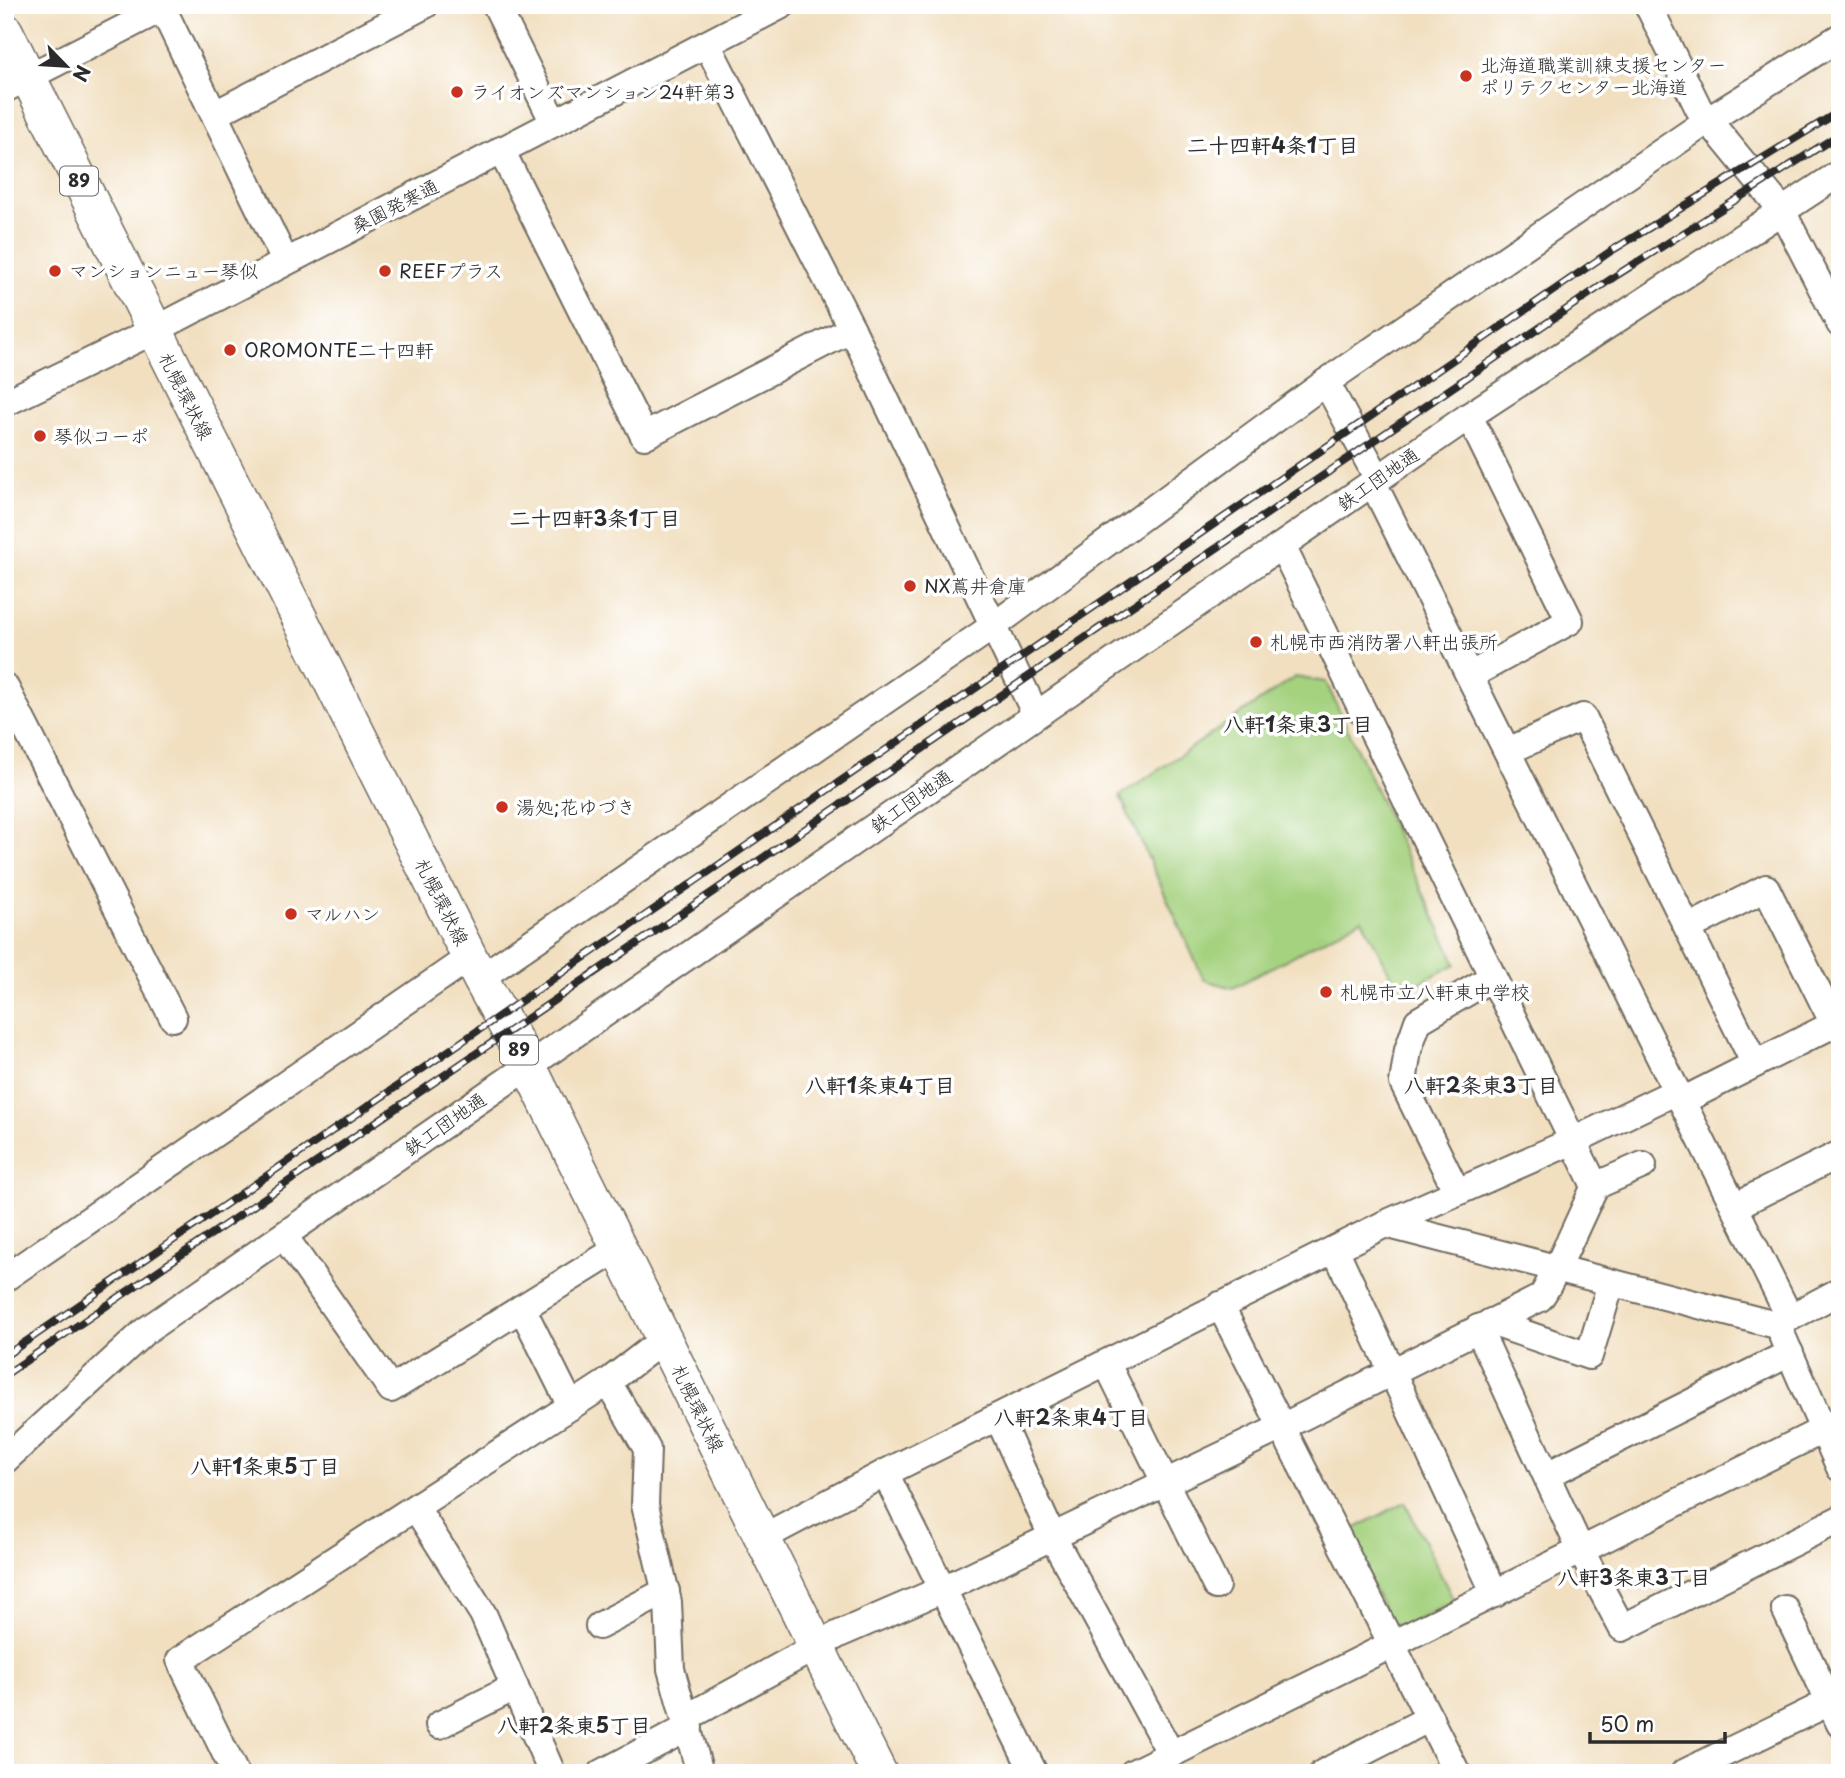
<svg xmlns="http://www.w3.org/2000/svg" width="1845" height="1778" font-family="'Playpen Sans','Klee One',sans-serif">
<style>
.green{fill:#a5d27f;stroke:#687e55;stroke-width:2}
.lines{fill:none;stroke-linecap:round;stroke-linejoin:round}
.minor-casing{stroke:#706a5f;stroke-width:30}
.major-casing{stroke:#706a5f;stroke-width:38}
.minor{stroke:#fff;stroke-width:26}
.major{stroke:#fff;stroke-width:35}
.rail-casing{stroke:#2b2b2b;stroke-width:8}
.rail{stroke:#fff;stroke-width:5;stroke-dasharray:16;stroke-linecap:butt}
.poi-dot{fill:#c8321e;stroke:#fff;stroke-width:2.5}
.labels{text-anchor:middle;stroke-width:7;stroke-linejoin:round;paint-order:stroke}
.shield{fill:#fff;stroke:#6b6b6b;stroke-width:2}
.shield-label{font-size:18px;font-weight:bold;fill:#2b2b2b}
.poi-label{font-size:19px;fill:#2b2b2b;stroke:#fff;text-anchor:start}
.street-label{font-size:19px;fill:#2b2b2b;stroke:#fff}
.neighbourhood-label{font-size:21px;font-weight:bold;fill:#2b2b2b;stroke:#fff}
</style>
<rect width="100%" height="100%" fill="#fff"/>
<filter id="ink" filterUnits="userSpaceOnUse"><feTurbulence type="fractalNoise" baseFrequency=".0143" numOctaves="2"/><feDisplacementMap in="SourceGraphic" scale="14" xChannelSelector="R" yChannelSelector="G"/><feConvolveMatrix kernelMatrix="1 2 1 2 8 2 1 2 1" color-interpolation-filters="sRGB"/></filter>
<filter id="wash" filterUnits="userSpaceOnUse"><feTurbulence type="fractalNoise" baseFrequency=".00686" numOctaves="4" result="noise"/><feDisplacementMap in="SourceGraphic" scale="28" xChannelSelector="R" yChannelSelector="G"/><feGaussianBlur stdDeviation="1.57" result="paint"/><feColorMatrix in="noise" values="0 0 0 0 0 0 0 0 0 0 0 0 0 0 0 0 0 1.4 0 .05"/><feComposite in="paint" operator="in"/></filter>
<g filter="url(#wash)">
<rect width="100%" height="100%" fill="#f1dfc0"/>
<g class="green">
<polygon points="1295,677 1326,682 1456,964 1400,993 1362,919 1233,988 1204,980 1120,796"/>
<polygon points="1405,1502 1454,1601 1403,1628 1391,1624 1346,1533"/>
</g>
</g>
<g filter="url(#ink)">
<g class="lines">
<defs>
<g id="minor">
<polyline points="161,5 285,261"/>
<polyline points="496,5 554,123"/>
<polyline points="1648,5 1699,109 1781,209 1840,324"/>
<polyline points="707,44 852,329 1036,715"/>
<polyline points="5,89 163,8"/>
<polyline points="215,114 425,5"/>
<polyline points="501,150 644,436 852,329"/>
<polyline points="1326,382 1378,479"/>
<polyline points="5,403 153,331 782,5"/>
<polyline points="1469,416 1570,621 1471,675"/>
<polyline points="1373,483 1789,1316"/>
<polyline points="5,687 173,1018"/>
<polyline points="1508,751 1583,717 1755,1064"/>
<polyline points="1688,928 1766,888 1834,1024"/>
<polyline points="480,978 992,627 1326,382 1707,121 1840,37"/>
<polyline points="1682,1101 1840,1021"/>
<polyline points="1595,1186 1643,1165"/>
<polyline points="1457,1192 1403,1083 1408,1050 1418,1021 1493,977"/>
<polyline points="1735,1206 1840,1154"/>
<polyline points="1385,1224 1776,1325 1840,1291"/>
<polyline points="284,1236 391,1389 619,1248"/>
<polyline points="1335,1249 1495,1594"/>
<polyline points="5,1278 470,957"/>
<polyline points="1220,1305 1457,1773"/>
<polyline points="522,1308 571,1406"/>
<polyline points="1491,1322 1589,1356 1611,1283"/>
<polyline points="1478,1328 1582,1553 1622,1628 1840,1519"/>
<polyline points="1783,1338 1840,1468"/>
<polyline points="1107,1364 1216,1586"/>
<polyline points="608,1382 647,1449 645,1505 668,1602 671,1669 700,1773"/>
<polyline points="998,1417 1052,1536 1171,1754"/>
<polyline points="5,1460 145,1331 1469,416 1840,173"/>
<polyline points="885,1473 1034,1773"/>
<polyline points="1547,1475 1790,1353"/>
<polyline points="416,1508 483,1614 552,1773"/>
<polyline points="762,1538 885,1473 1385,1224 1575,1140 1677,1091"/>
<polyline points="1785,1609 1840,1724"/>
<polyline points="599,1626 666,1591"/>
<path d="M 686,1718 L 839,1634 L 943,1589 L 1284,1426 L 1540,1298 C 1548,1291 1587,1203 1595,1186 L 1282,546"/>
<polyline points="439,1725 515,1687"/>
<polyline points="235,1773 180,1660 608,1382 664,1339"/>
<polyline points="602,1773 689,1727"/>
<polyline points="1133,1773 1821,1431"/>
<polyline points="1323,1773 1430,1718"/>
<polyline points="1684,1773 1840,1697"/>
</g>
<polyline id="major" points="5,31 480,978 528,1065 879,1773"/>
</defs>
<use href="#minor" class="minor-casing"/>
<use href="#major" class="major-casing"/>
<use href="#minor" class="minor"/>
<use href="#major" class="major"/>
<defs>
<g id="rail">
<polyline points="5,1356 1611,251 1840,111"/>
<polyline points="5,1375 1617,275 1840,134"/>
</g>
</defs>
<use href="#rail" class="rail-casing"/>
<use href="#rail" class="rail"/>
</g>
</g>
<g class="poi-dot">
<circle cx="1466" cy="76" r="7"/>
<circle cx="457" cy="92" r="7"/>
<circle cx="55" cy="271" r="7"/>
<circle cx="385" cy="271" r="7"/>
<circle cx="230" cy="350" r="7"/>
<circle cx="40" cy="436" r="7"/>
<circle cx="910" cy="586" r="7"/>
<circle cx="1256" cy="642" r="7"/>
<circle cx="502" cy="807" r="7"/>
<circle cx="291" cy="914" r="7"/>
<circle cx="1326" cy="992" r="7"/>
</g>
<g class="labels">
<g class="shield">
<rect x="60" y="166.5" width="38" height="29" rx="5"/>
<rect x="500" y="1035.5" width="38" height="29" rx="5"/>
</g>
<g class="shield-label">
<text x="79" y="187">89</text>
<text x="519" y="1056">89</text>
</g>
<g class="poi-label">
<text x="1480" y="72">北海道職業訓練支援センター<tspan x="1480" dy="22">ポリテクセンター北海道</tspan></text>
<text x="471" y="99">ライオンズマンション24軒第3</text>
<text x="69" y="278">マンションニュー琴似</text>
<text x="399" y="278">REEFプラス</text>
<text x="244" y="357">OROMONTE二十四軒</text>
<text x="54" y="443">琴似コーポ</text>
<text x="924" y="593">NX蔦井倉庫</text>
<text x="1270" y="649">札幌市西消防署八軒出張所</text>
<text x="516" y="814">湯処;花ゆづき</text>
<text x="305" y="921">マルハン</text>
<text x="1340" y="999">札幌市立八軒東中学校</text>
</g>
<g class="street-label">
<text transform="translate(395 206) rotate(-27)" y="7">桑園発寒通</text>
<text transform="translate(186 396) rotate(63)" y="7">札幌環状線</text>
<text transform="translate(1378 479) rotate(-35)" y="7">鉄工団地通</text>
<text transform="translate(911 801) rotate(-35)" y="7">鉄工団地通</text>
<text transform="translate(442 902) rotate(63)" y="7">札幌環状線</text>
<text transform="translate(445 1124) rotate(-35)" y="7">鉄工団地通</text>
<text transform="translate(698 1408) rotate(64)" y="7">札幌環状線</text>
</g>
<g class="neighbourhood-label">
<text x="1273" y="153">二十四軒4条1丁目</text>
<text x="595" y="526">二十四軒3条1丁目</text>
<text x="1298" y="732">八軒1条東3丁目</text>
<text x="880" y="1093">八軒1条東4丁目</text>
<text x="1481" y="1093">八軒2条東3丁目</text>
<text x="1071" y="1425">八軒2条東4丁目</text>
<text x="265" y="1474">八軒1条東5丁目</text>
<text x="1634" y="1585">八軒3条東3丁目</text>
<text x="574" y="1733">八軒2条東5丁目</text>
</g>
</g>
<rect width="1845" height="1778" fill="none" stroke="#fff" stroke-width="28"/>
<g transform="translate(66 66) rotate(115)" stroke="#ffffff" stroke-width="5" paint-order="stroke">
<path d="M0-5L12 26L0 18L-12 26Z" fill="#2b2b2b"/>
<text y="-10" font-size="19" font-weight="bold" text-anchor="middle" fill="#2b2b2b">N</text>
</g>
<path d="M1590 1732v10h135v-10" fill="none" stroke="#2b2b2b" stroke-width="3.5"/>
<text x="1600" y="1732" font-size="21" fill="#2b2b2b" stroke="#ffffff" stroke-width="5" paint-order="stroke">50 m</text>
</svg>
